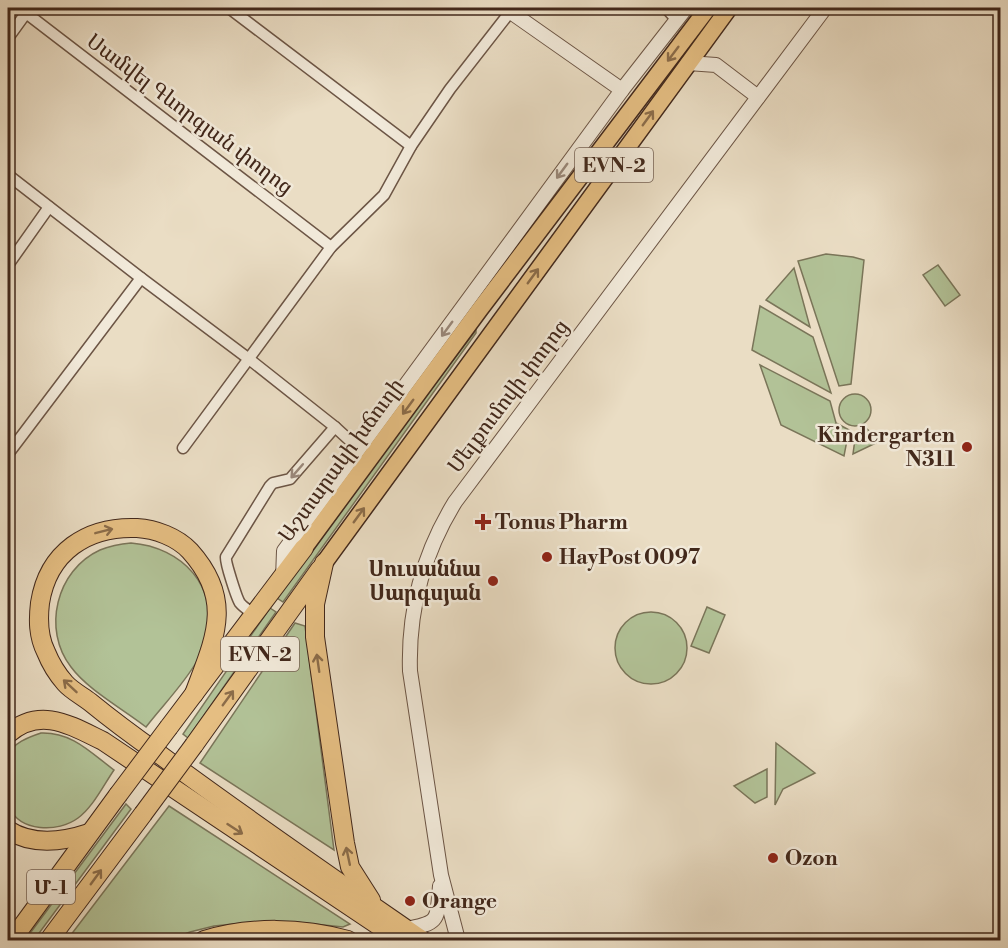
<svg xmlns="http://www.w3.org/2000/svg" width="1008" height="948" font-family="'Libre Bodoni','Noto Serif Armenian',serif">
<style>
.green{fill:#b2c297;stroke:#7a7559;stroke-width:1.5}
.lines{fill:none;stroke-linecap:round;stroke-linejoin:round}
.minor-casing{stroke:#6c5545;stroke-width:13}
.tertiary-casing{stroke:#6c5545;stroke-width:16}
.primary-casing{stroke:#42281b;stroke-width:19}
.trunk-casing{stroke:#42281b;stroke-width:20}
.minor{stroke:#f1e9d9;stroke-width:10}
.tertiary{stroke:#f1e9d9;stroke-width:14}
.primary{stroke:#e5be82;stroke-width:16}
.trunk{stroke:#e5be82;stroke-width:18}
.trunk-bridge-casing{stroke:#42281b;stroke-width:20;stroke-linecap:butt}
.trunk-bridge{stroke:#e5be82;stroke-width:18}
.oneway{stroke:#8b6c49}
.oneway2{stroke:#9a887a}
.poi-dot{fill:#8f2418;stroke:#f1e9d9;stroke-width:2}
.labels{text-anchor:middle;stroke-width:5;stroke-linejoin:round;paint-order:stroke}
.shield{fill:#f1e9d9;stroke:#766254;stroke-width:1.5}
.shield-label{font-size:20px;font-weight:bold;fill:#42281b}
.street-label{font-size:21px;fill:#42281b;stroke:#f1e9d9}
.poi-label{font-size:21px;font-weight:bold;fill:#42281b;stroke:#f1e9d9;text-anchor:start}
</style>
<rect width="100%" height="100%" fill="#eaddc4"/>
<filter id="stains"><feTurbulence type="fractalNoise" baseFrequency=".00333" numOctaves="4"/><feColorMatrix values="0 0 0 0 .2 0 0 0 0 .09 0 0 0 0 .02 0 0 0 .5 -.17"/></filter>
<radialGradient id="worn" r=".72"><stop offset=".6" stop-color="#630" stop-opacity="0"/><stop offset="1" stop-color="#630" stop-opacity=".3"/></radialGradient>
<g class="green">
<polygon points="826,254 853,257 864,260 851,384 839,386 798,261"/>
<polygon points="938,265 960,295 945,306 923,275"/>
<polygon points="794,268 810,327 766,300"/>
<polygon points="760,306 813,337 831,393 752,350"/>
<polygon points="476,330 476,333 283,602 277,598 345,502"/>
<polygon points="760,365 830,401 836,423 849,430 844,456 781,425"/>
<circle cx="855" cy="410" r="16"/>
<polygon points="867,429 880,441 853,454 856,432"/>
<path d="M 131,543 C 182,547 221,587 205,640 C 203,647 201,655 197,661 C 184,684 163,705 146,727 C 123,709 88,690 71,667 C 42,630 56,570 100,550 C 110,546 120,544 131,543 Z"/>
<polygon points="707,607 725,615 709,653 691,646"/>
<polygon points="270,608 276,612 188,738 183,734"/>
<circle cx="651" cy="648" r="36"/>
<polygon points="295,623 305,626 334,850 200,763"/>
<path d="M 41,733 C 72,732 90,752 114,770 C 103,786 93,807 78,818 C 58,833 20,832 9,807 C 6,801 8,790 8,784 C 8,776 5,764 8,756 C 12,743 29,737 41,733 Z"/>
<polygon points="776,743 815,773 783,789 775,805"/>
<polygon points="767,769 767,797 755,803 734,786"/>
<polygon points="126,804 131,809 34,940 25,940"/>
<polygon points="169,806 350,924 343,927 295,922 253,922 214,926 190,932 169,940 67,940"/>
</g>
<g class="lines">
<defs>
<g id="minor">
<polyline points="229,8 411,146"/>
<polyline points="666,8 677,20"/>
<polyline points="26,13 331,247"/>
<polyline points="8,38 29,9"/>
<polyline points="8,175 141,278 249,359 335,427 359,449"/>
<polyline points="8,265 49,207"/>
<polyline points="183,448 331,247 384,195 411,146 450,89 510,12"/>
<polyline points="8,454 141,278"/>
<path d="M 255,615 C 250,611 244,608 240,603 C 237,599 225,562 226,557 L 270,486 L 273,483 L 290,479 L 335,427"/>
</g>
<g id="tertiary">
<polyline points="505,8 622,90"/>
<polyline points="688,63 716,65 758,97"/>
<polyline points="283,578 284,551 622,90 686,8"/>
<path d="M 406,929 C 441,923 437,919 440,886"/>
<path d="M 458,940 L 441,875 L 410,671 C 408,610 423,554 455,502 L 825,8"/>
</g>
<g id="primary">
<polyline points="304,548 480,309 708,8"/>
<polyline points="324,563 729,8"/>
</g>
<g id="trunk">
<polyline points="324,563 315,604 315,637 345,843 350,867 371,900"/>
<path d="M 194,694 C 214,640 235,601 190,551 C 177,537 155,529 137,528 C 87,526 48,552 40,603 C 38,620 38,636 46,652 C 50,662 58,675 65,683 C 71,690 82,696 90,702 C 112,720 135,737 159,754 C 245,818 334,879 422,940"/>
<polyline points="169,727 304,548"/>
<path d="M 8,734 C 40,706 70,725 103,741 L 400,940"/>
<polyline points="194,745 320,569"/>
<path d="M 8,830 C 33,846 62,842 89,833"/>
<polyline points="12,940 118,795"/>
<polyline points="49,940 143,814"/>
<path d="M 204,940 C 250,926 302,927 348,940"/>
</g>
</defs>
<use href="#minor" class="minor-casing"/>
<use href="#tertiary" class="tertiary-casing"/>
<use href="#primary" class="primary-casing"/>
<use href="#trunk" class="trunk-casing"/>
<use href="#minor" class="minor"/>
<use href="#tertiary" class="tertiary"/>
<use href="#primary" class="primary"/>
<use href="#trunk" class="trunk"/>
<defs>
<g id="trunk-bridge">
<polyline points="118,795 169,727"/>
<polyline points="143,814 194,745"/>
</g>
</defs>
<use href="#trunk-bridge" class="trunk-bridge-casing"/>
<use href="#trunk-bridge" class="trunk-bridge"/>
</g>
<defs><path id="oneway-shaft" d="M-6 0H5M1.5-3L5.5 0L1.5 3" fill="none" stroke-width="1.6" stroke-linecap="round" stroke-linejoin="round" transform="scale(1.5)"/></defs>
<g class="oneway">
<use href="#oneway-shaft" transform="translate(673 54) rotate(127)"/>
<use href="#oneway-shaft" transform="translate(648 118) rotate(-54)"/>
<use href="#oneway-shaft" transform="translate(533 276) rotate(-54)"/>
<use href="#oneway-shaft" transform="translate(408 407) rotate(126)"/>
<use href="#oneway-shaft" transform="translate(359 515) rotate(-54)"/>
<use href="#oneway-shaft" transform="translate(104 531) rotate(-14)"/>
<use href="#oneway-shaft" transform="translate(318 663) rotate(-98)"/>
<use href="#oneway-shaft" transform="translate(70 686) rotate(-137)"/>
<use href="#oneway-shaft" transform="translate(228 698) rotate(-54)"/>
<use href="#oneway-shaft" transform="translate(235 829) rotate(33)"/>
<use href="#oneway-shaft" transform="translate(348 856) rotate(-102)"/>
<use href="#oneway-shaft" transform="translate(96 877) rotate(-54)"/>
</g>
<g class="oneway2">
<use href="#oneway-shaft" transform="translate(562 171) rotate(126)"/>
<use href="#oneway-shaft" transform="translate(447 329) rotate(126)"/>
<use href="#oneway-shaft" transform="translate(297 471) rotate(131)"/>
</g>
<g class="poi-dot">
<circle cx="967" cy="447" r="6"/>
<path d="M480 513h6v6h6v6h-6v6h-6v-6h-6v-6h6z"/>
<circle cx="547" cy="557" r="6"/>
<circle cx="493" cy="581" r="6"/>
<circle cx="773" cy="858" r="6"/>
<circle cx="410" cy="901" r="6"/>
</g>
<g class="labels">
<g class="shield">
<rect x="575" y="148" width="78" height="34" rx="4.5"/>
<rect x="221" y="637" width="78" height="34" rx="4.5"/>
<rect x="27" y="870" width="48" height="34" rx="4.5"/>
</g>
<g class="shield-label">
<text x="614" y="172">EVN-2</text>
<text x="260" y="661">EVN-2</text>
<text x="51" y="894">Մ-1</text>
</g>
<g class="street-label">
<text transform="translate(190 114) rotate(37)" y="7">Սամվել Գևորգյան փողոց</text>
<text transform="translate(508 396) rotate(-53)" y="7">Մելքումովի փողոց</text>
<text transform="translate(341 460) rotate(-54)" y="7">Աշտարակի խճուղի</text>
</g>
<g class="poi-label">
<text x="955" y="442" text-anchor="end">Kindergarten<tspan x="955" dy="24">N311</tspan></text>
<text x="495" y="529">Tonus Pharm</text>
<text x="559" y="564">HayPost 0097</text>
<text x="481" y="576" text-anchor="end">Սուսաննա<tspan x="481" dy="24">Սարգսյան</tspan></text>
<text x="785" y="865">Ozon</text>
<text x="422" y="908">Orange</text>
</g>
</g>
<rect width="1008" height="948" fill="none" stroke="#eaddc4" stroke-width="30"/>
<rect x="9" y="9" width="990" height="930" fill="none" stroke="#42281b" stroke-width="3"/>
<rect x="15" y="15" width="978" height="918" fill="none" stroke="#42281b" stroke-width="1.5"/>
<rect width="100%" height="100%" filter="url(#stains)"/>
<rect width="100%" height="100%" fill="url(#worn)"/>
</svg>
